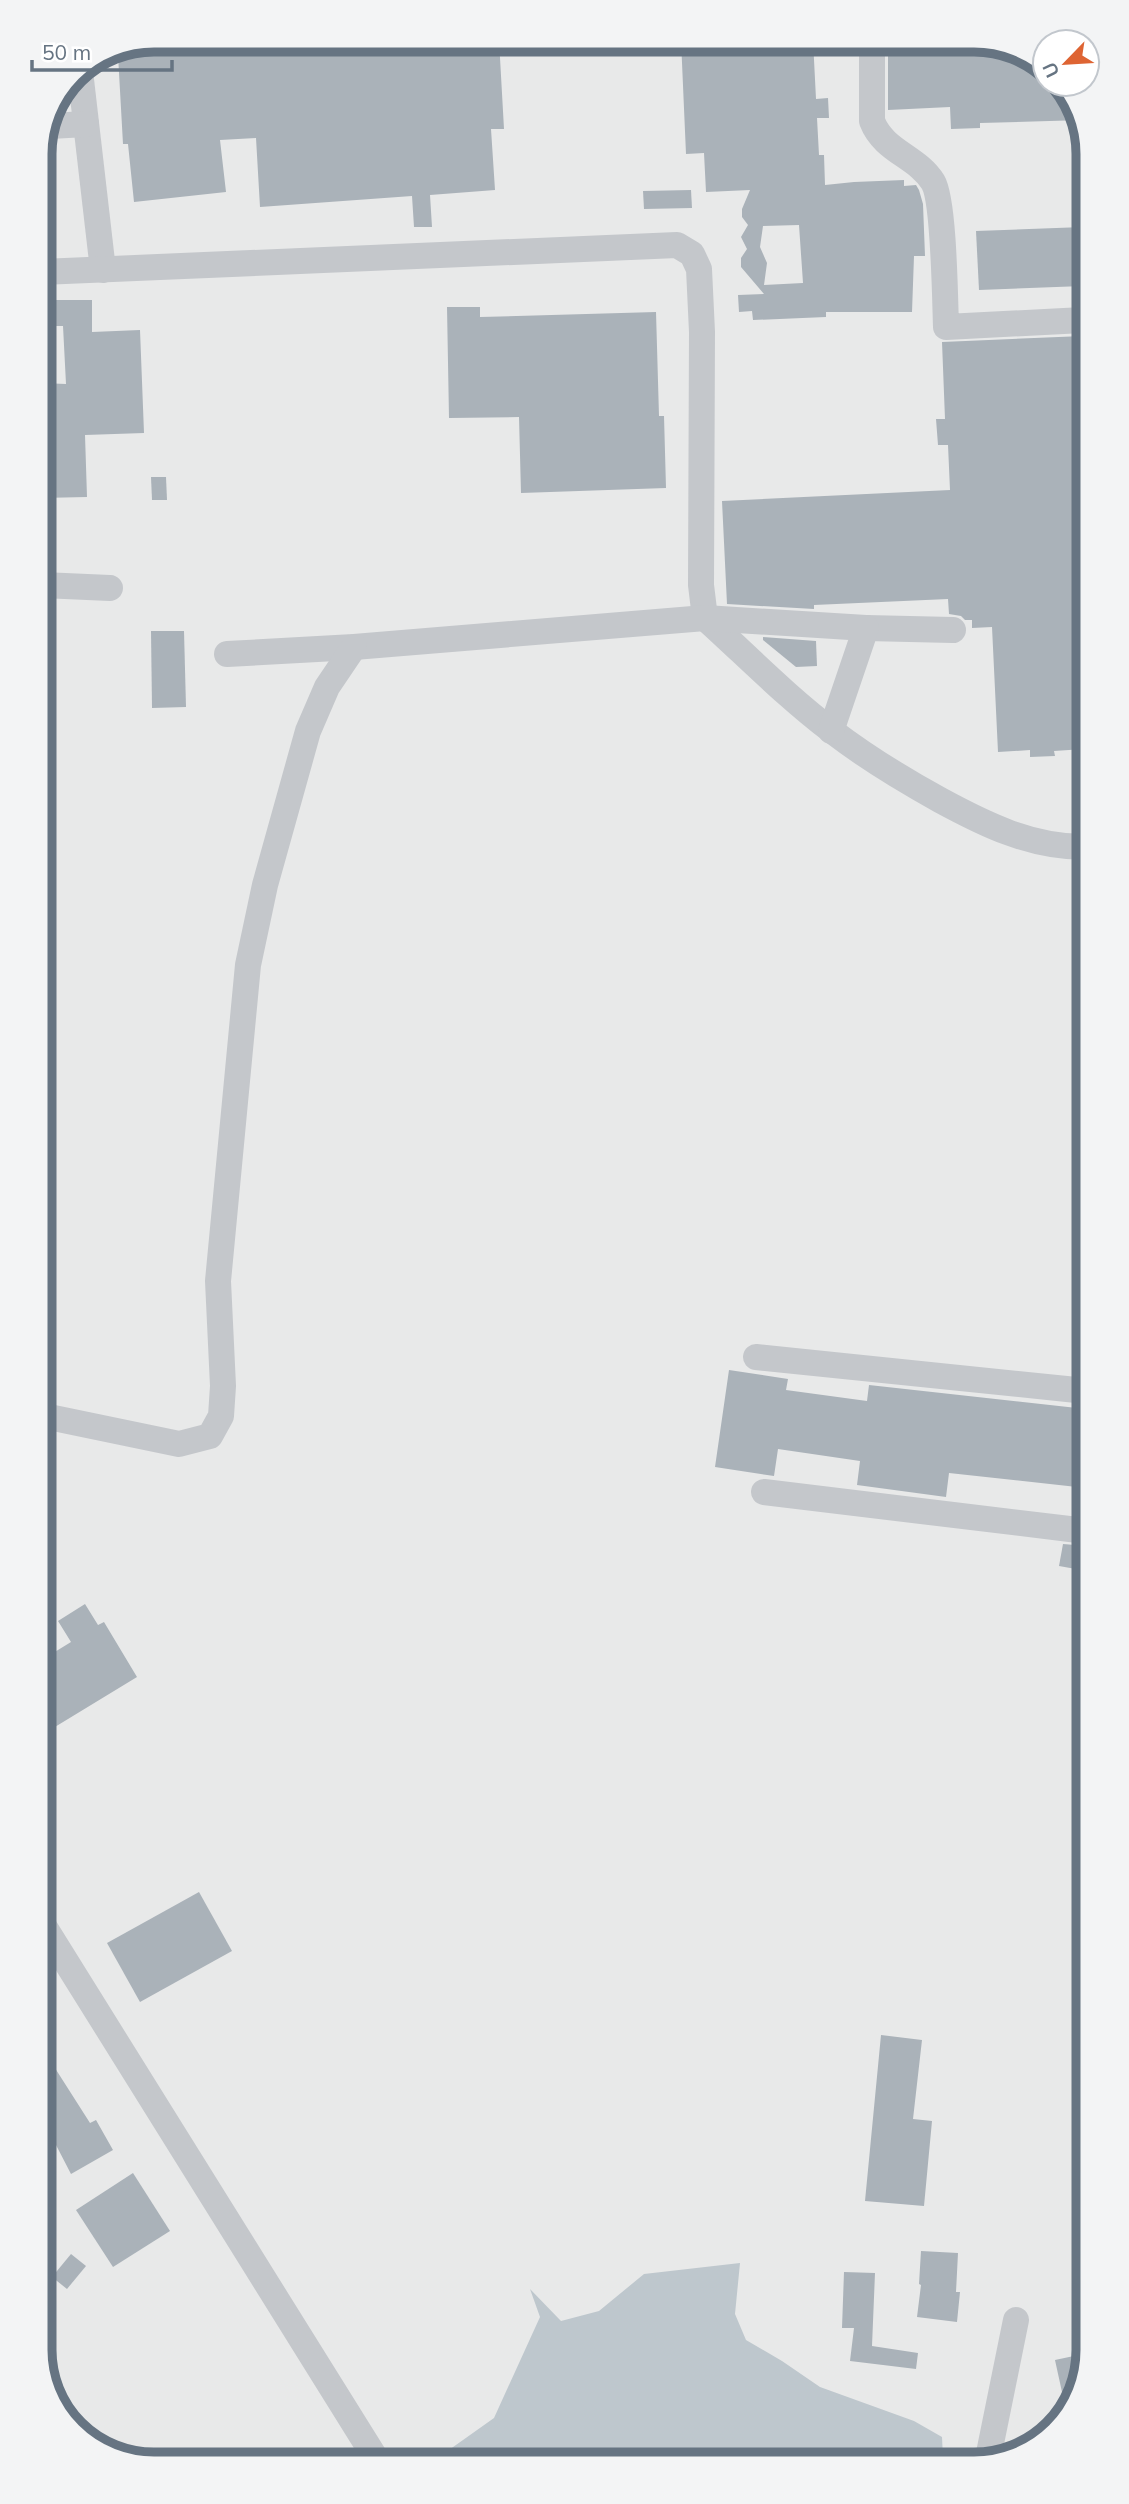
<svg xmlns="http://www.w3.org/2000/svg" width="1129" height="2504" font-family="Mulish,sans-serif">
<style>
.built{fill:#e8e9e9}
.water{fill:#bec7cd}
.building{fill:#aab2b9;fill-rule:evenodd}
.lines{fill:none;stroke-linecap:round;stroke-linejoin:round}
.minor{stroke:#c4c7cb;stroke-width:26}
.rim{fill:none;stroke:#667482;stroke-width:9}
</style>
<rect width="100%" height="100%" fill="#fafaf8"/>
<polygon class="built" points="155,40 982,41 1044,64 1045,84 1058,84 1083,118 1089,2349 1069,2413 1011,2458 147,2463 85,2440 46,2386 40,148 74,74"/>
<polygon class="water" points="740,2263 735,2314 746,2340 782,2361 820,2387 914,2421 942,2437 943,2458 432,2462 494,2418 540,2317 530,2289 561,2321 599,2311 644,2274"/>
<g class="building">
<polygon points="155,40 499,40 504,129 491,129 495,190 430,195 432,227 414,227 412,196 260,207 256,138 220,140 226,192 134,202 128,144 123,144 118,55"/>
<path d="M 681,40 L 813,40 L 816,99 L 828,98 L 829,118 L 817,118 L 819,155 L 824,155 L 825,185 L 854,182 L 904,180 L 904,186 L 916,185 L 919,190 L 923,204 L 925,256 L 914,256 L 912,312 L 826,312 L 826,317 L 753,320 L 752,311 L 739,312 L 738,295 L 764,294 L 741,267 L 741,258 L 747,249 L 741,237 L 748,225 L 742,217 L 742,209 L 750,190 L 706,192 L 704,153 L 686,154 ZM 799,225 L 803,283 L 764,285 L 767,263 L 760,247 L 763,226 Z"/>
<polygon points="888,40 982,41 1044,64 1045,84 1058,84 1083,120 980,123 980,128 951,129 950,107 888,110"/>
<polygon points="691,190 692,208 644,209 643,191"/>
<polygon points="1083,227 1083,286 979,290 976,231"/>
<polygon points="42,300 92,300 92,332 140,330 144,433 85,435 87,497 41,498 41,383 66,384 63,326 42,326"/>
<polygon points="447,307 480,307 480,317 656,312 659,416 664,416 666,488 521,493 519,417 449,418"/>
<polygon points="1083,336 1084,749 1054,751 1055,756 1030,757 1030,750 998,752 992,627 972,628 972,620 965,620 961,616 949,614 948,599 814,605 814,609 727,604 722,501 950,490 948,445 938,445 936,419 945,419 942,342"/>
<polygon points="151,477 166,477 167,500 152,500"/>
<polygon points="151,631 184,631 186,707 152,708"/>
<polygon points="763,637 816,641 817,666 796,667 763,640"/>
<polygon points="729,1370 788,1379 786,1390 867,1401 869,1385 1086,1409 1086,1488 949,1473 946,1497 857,1485 860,1461 778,1449 774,1476 715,1467"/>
<polygon points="1063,1544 1087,1546 1087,1571 1059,1566"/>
<polygon points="85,1604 98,1625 104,1622 137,1677 45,1733 45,1658 71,1642 58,1621"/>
<polygon points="199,1892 232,1951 140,2002 107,1943"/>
<polygon points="881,2035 922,2040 913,2119 932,2121 924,2206 865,2201"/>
<polygon points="46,2054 90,2123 96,2120 113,2150 71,2174 56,2145 46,2161"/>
<polygon points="133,2173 170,2231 113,2267 76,2210"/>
<polygon points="921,2251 958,2253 956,2292 960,2292 957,2322 917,2317 921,2285 919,2284"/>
<polygon points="71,2254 86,2266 67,2289 52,2277"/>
<polygon points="844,2272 875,2273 872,2346 918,2353 916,2369 850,2361 854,2328 842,2328"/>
<polygon points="1088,2353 1069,2413 1067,2415 1055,2360"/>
</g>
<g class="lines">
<g class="minor">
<path d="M 872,40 L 872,121 C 884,152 917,156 933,182 C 944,200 945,300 946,327 L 1083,320"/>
<polyline points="80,71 103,270"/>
<polyline points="50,126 86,124"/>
<path d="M 41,272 L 677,245 L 692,254 L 699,269 L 702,332 L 701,585 L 705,618 C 747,656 787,697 832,731 C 866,757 902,779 940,800 C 986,825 1031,847 1085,847"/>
<polyline points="42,585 110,588"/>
<polyline points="866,628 953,630"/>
<polyline points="227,654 354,647 705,618 866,628 831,731"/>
<polyline points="756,1357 1086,1391"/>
<polyline points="44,1416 179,1444 210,1436 221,1416 223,1386 218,1281 248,965 265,885 308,731 327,687 354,647"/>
<polyline points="764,1492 1086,1531"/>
<polyline points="45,1928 378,2462"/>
<polyline points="988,2458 1016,2320"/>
</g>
</g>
<path d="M0 0H1129V2504H0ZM154 52H974A102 102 0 0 1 1076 154V2350A102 102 0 0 1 974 2452H154A102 102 0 0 1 52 2350V154A102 102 0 0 1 154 52Z" fill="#f3f4f5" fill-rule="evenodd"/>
<path class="rim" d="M154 52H974A102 102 0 0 1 1076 154V2350A102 102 0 0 1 974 2452H154A102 102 0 0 1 52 2350V154A102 102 0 0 1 154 52Z"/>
<g transform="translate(1066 63) rotate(245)"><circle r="33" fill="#ffffff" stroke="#c2c7cd" stroke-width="2"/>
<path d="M0-5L12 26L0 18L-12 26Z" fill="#de6433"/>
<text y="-10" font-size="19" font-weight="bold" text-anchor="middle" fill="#667482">U</text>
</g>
<path d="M32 60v10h140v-10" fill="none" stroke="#667482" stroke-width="3.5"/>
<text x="42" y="60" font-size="21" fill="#667482" stroke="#ffffff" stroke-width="5" paint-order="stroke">50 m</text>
</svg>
